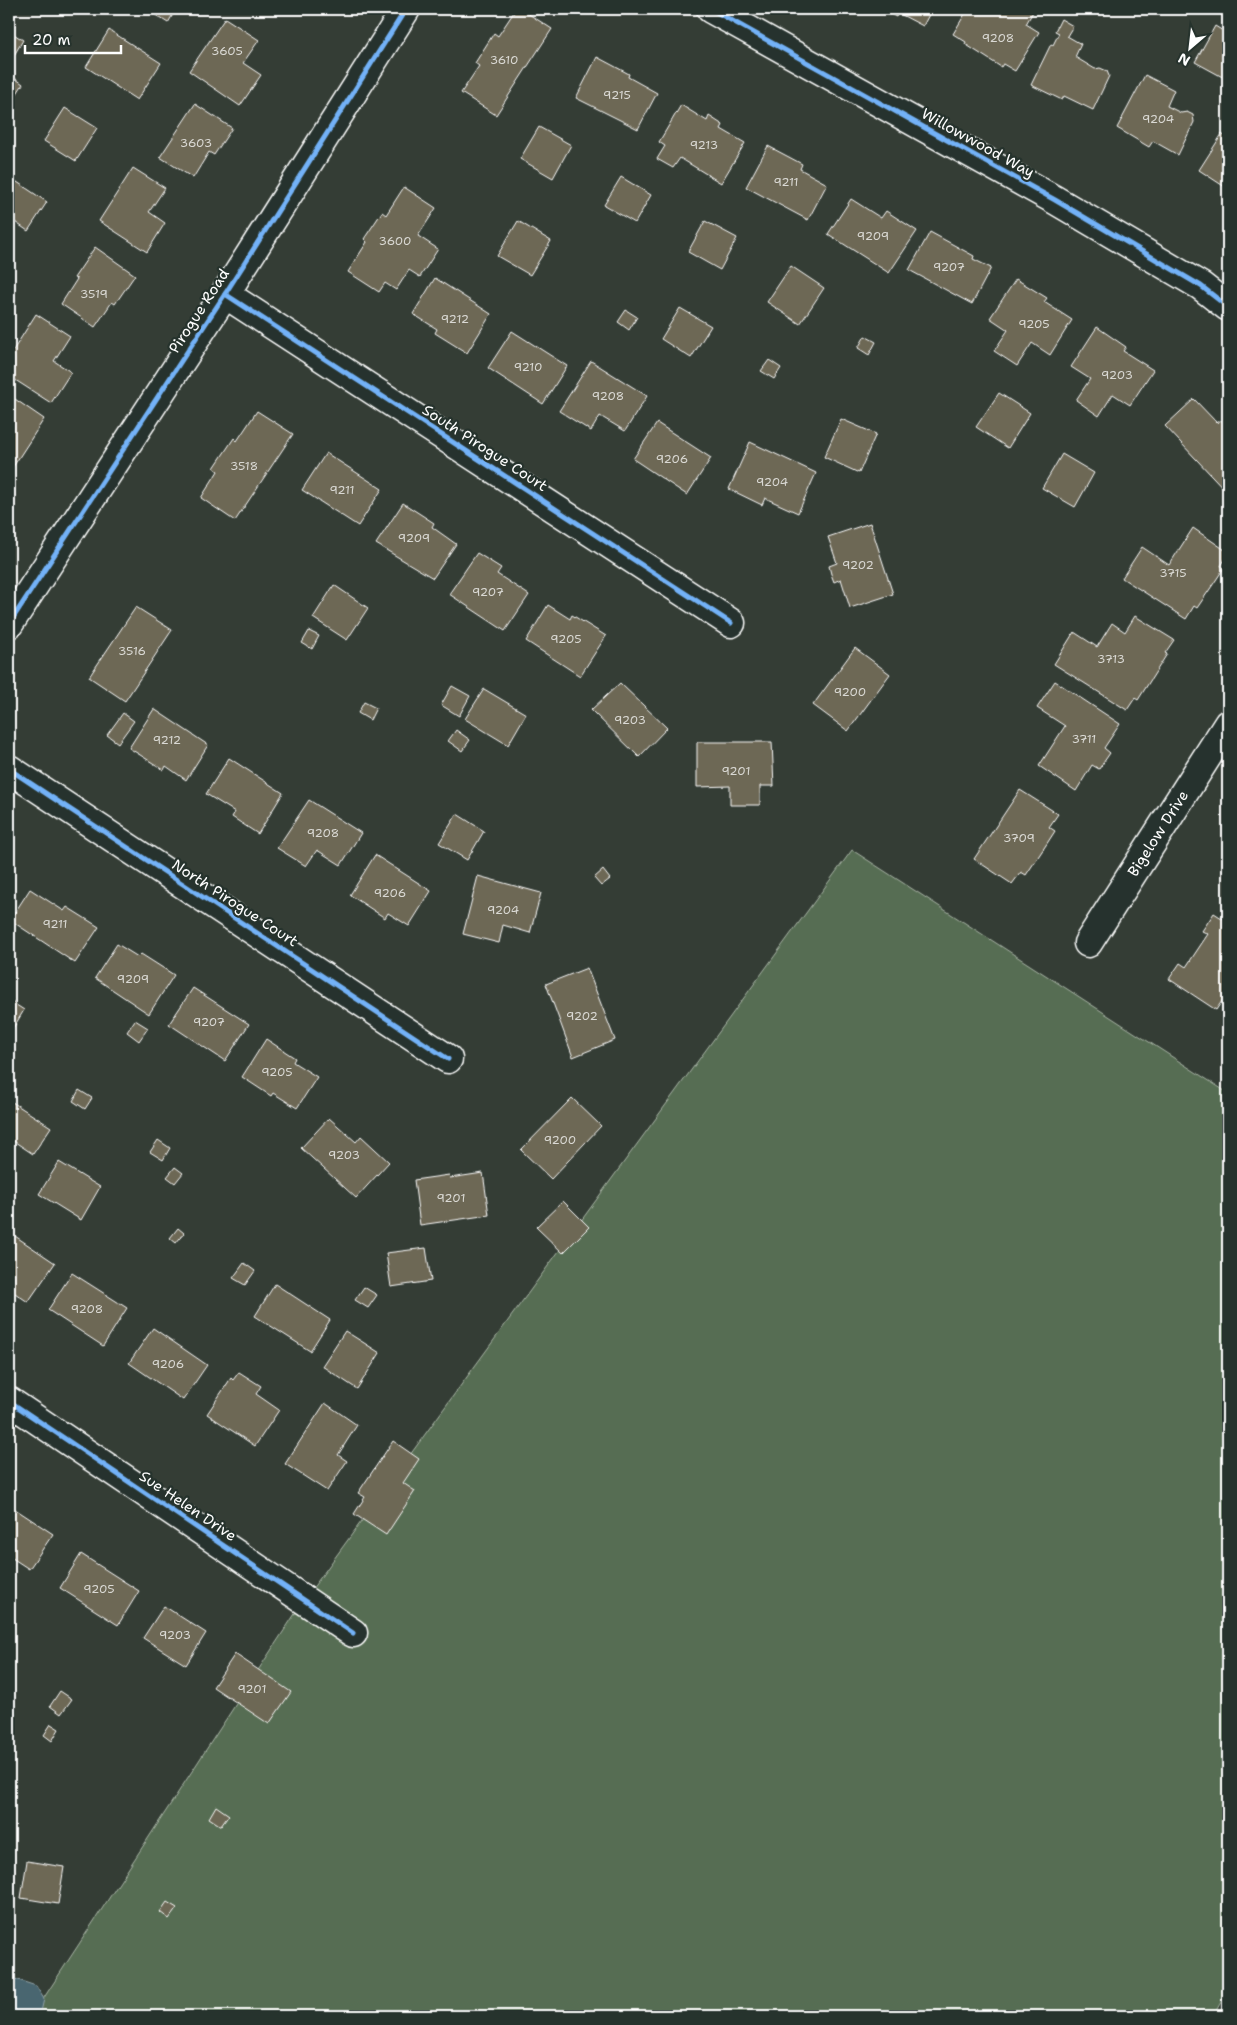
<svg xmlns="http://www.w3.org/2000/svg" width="1237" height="2025" font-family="'Shantell Sans',sans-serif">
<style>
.green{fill:#566d52;stroke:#aab6a8}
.water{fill:#49666f;stroke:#92a3a9}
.building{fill:#6d6755;stroke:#fff}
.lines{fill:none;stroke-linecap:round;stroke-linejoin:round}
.minor-casing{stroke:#fff;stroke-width:31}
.minor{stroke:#26332d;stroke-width:28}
.cycleway-casing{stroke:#26332d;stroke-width:8}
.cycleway{stroke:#73b2f8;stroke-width:5}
.labels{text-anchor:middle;stroke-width:4.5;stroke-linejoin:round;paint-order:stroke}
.number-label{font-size:12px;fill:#dad9d4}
.street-label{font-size:15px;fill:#fff;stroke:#26332d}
</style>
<rect width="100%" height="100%" fill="#343d35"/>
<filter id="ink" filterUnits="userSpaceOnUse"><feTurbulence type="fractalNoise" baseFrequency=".02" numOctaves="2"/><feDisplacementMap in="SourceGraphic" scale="10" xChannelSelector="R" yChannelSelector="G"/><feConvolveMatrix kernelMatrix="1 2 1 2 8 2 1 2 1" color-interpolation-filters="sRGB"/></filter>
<g filter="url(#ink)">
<polygon class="green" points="852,850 1228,1093 1228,1990 1213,2016 32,2016 304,1600"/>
<polygon class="water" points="15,1979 36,1986 44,1999 40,2016 9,2016 9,1981"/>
<g class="building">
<polygon points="146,9 176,9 168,23"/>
<polygon points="516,9 521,9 552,29 496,115 461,93 479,66 475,63 494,33 498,36"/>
<polygon points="881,9 932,9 923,26 898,13 896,17"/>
<polygon points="968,9 1000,9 1005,12 1006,9 1034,10 1026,24 1039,32 1015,71 1003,64 1001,67 965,44 966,42 953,34"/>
<polygon points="225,18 259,40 243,63 261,75 240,106 189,71"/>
<polygon points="1061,19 1073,26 1067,36 1081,44 1075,57 1095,69 1100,68 1107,71 1109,76 1093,110 1064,96 1062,100 1031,85 1051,44 1053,45 1059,33 1055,31"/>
<polygon points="1215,26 1228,34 1228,80 1195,62"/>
<polygon points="109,30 161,63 137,100 86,67"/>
<polygon points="9,31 23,40 10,62 9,62"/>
<polygon points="597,57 629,74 628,77 657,93 638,129 576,98"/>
<polygon points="9,74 23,84 9,106"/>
<polygon points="1145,75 1174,90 1167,106 1181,113 1187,112 1193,115 1194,122 1178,155 1153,141 1149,147 1117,128"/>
<polygon points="195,104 232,128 214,155 209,152 193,178 160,157"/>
<polygon points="681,105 707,121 709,116 723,125 721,129 745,143 721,183 680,158 673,168 657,159 665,146 659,142"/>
<polygon points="65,108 97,128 76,161 44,141"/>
<polygon points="539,127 571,145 553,178 520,159"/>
<polygon points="1222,134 1228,139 1228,189 1199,170"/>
<polygon points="768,146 802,164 800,169 827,184 808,220 746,187"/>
<polygon points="133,168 165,188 149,212 165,223 147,252 99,221"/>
<polygon points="621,177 651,195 635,223 604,205"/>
<polygon points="11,178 47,202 28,231 9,218 9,181"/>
<polygon points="404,187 436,208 418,236 438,249 420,277 409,270 396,290 385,283 379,292 348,272 367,242 364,239 382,212 386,215"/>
<polygon points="851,199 881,218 886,211 917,231 889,273 828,234"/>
<polygon points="518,221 551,241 530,275 497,256"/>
<polygon points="705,221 737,238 720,270 688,252"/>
<polygon points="930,232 974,256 973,259 991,268 972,304 909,270"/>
<polygon points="95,247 135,275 115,304 112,302 95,327 61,304 77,279 74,278"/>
<polygon points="791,266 824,288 800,324 767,302"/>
<polygon points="435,278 491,314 467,353 435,333 437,329 413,314"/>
<polygon points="1016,279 1047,298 1044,302 1072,320 1050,355 1032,343 1017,366 994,351 1008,330 990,318"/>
<polygon points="680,308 711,326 691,358 661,339"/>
<polygon points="626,310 637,317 629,330 618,322"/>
<polygon points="36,314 70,336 54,361 71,372 51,403 9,376 9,357"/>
<polygon points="1097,327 1126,347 1123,351 1153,370 1130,405 1113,394 1099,416 1076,400 1090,379 1071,367"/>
<polygon points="512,331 567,366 543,404 488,368"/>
<polygon points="865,336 876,342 869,355 858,348"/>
<polygon points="769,360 781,368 774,379 761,371"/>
<polygon points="591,361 647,396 625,431 600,416 591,431 559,411"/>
<polygon points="999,393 1030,413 1008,448 976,427"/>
<polygon points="9,395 44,419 9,473"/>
<polygon points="1194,399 1217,423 1221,420 1228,429 1228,493 1165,426"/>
<polygon points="257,411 293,434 235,521 201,498 218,471 214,468 234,438 237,441"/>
<polygon points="841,419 876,434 859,473 824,457"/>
<polygon points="657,423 711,458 687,495 633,459"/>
<polygon points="750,442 816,473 798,513 765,498 762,505 729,489"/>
<polygon points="326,453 382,489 358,526 302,490"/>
<polygon points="1062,454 1094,473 1075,507 1042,488"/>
<polygon points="403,503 434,523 432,527 456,544 433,578 376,544"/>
<polygon points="870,523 893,594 850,608 841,579 834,582 831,574 829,566 837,563 828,537"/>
<polygon points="1193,528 1228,552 1228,554 1221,566 1224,568 1212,586 1197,608 1194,606 1186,619 1122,578 1142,547 1169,565"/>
<polygon points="477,553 501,568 497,574 529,595 505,631 449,594"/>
<polygon points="334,585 368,608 347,640 313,618"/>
<polygon points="548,605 570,619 572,615 606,636 580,676 526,641"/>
<polygon points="136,607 172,630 125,701 89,677"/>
<polygon points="1135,616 1174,640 1165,653 1167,654 1138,700 1135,698 1127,710 1054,664 1074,632 1097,647 1112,623 1125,632"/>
<polygon points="309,631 319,636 312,649 302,643"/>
<polygon points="855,648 890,674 848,731 813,705"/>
<polygon points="1055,681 1120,724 1104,748 1110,753 1099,769 1092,765 1076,791 1039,766 1065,726 1037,708"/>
<polygon points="620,683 667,728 639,757 591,710"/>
<polygon points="452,686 470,696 459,716 441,705"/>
<polygon points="484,689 526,714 508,745 465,719"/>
<polygon points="364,702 376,708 370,720 358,713"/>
<polygon points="154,709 208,745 186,780 166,766 164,770 129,748"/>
<polygon points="123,713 134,721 118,743 107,735"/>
<polygon points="456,730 470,740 462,751 448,741"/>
<polygon points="697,742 772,742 774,786 760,786 760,805 730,805 730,786 697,787"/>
<polygon points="229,758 283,793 258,834 232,817 235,812 206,794"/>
<polygon points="1020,790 1058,814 1049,827 1055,831 1046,845 1026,875 1021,872 1012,884 974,859"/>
<polygon points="309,800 361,833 341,865 317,850 306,866 277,848"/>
<polygon points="457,814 484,831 467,860 439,843"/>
<polygon points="375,855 431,891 409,926 388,913 385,918 350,895"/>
<polygon points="603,870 610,879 601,886 594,878"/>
<polygon points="478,876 541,893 530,933 503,925 499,943 463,934"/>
<polygon points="30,889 64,911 67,907 99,927 75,963 10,920"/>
<polygon points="1214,913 1228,922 1228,992 1216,1010 1169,979 1180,963 1186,967 1208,934 1202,931"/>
<polygon points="117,944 138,957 141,954 174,975 149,1014 95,978"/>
<polygon points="587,968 615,1040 573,1057 546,984"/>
<polygon points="193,988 249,1024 225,1061 169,1024"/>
<polygon points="10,1001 24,1010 12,1030 9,1028"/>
<polygon points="135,1020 148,1028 139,1041 127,1032"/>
<polygon points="266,1039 295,1058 293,1062 317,1077 297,1108 273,1093 271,1096 242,1077"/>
<polygon points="79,1090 92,1098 85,1109 73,1101"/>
<polygon points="572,1098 601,1126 551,1179 521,1150"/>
<polygon points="9,1100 51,1127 33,1154 9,1138"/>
<polygon points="329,1118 356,1142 361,1136 389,1162 356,1198 301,1148"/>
<polygon points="158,1140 170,1148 163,1160 150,1152"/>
<polygon points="59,1162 100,1187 81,1220 39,1194"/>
<polygon points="175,1167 183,1173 175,1183 167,1177"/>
<polygon points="483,1173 489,1215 420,1225 414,1180 449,1175 450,1178"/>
<polygon points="563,1201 589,1227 563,1253 536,1227"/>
<polygon points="178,1228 184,1233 176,1243 170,1238"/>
<polygon points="9,1232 55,1263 28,1302 9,1289"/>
<polygon points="426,1248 431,1281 391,1287 386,1253"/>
<polygon points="244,1263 255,1271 245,1285 233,1278"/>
<polygon points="72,1273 127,1308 103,1346 48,1310"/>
<polygon points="275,1284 330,1320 310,1351 255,1316"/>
<polygon points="364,1287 377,1295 368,1308 355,1300"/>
<polygon points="153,1328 207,1365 183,1400 129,1363"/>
<polygon points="345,1331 380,1353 357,1389 322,1366"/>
<polygon points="239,1372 261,1386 256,1394 279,1410 255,1446 207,1414 231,1378 233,1380"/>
<polygon points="325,1403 357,1425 338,1455 347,1461 327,1491 285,1464"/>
<polygon points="393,1441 419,1459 403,1483 415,1491 386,1535 354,1514 365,1497 358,1493"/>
<polygon points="9,1505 53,1534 29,1569 9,1556"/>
<polygon points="81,1554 139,1591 118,1625 60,1588"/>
<polygon points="164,1606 206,1633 186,1665 143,1638"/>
<polygon points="235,1654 291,1692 269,1724 213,1687"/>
<polygon points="60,1691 72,1699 61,1714 50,1706"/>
<polygon points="51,1724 59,1729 52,1741 44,1735"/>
<polygon points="216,1806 229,1815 221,1826 209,1818"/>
<polygon points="27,1861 64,1867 58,1904 21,1898"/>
<polygon points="167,1902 177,1908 169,1919 160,1912"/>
</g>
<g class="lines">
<defs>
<g id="minor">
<polyline points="711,9 1055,200 1201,286 1228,307"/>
<polyline points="225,294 731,623"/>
<polyline points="9,624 225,294 406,9"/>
<polyline points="9,769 448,1059"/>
<path id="s1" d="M 1088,943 L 1228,724"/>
<polyline points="9,1401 353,1633"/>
</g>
</defs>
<use href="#minor" class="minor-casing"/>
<use href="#minor" class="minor"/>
<defs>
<g id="cycleway">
<polyline points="711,9 1055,200 1201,286 1228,307"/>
<polyline points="225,294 731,623"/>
<polyline points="9,624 225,294 406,9"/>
<polyline points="9,769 448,1059"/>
<polyline points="9,1401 353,1633"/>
</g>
</defs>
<use href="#cycleway" class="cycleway-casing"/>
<use href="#cycleway" class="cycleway"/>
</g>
</g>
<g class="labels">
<g class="number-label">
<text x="998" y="42">9208</text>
<text x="227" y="55">3605</text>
<text x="504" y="64">3610</text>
<text x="617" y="99">9215</text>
<text x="1158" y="123">9204</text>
<text x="196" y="147">3603</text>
<text x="704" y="149">9213</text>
<text x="786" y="186">9211</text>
<text x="873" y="240">9209</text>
<text x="395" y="245">3600</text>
<text x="949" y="271">9207</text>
<text x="94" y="298">3519</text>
<text x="455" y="323">9212</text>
<text x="1034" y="328">9205</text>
<text x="528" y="371">9210</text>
<text x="1117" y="379">9203</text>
<text x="608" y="400">9208</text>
<text x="672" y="463">9206</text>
<text x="244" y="470">3518</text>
<text x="772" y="486">9204</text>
<text x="342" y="494">9211</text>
<text x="414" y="542">9209</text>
<text x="858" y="569">9202</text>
<text x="1173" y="577">3715</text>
<text x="488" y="596">9207</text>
<text x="566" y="643">9205</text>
<text x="132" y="655">3516</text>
<text x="1111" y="663">3713</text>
<text x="850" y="696">9200</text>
<text x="630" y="724">9203</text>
<text x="1084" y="743">3711</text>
<text x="167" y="744">9212</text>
<text x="736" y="775">9201</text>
<text x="323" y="837">9208</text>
<text x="1019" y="842">3709</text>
<text x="390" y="897">9206</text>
<text x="503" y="914">9204</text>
<text x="55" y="928">9211</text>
<text x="133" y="983">9209</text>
<text x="582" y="1020">9202</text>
<text x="209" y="1026">9207</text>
<text x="277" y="1076">9205</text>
<text x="560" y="1144">9200</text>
<text x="344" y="1159">9203</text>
<text x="451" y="1202">9201</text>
<text x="87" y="1313">9208</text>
<text x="168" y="1368">9206</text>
<text x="99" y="1593">9205</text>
<text x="175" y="1639">9203</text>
<text x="252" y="1693">9201</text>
</g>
<g class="street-label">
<text transform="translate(978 143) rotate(29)" y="5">Willowwood Way</text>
<text transform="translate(199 311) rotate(-57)" y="5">Pirogue Road</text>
<text transform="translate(485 448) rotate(33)" y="5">South Pirogue Court</text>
<text dy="5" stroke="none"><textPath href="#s1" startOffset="130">Bigelow Drive</textPath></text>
<text transform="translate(235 903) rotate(33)" y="5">North Pirogue Court</text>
<text transform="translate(188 1506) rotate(34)" y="5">Sue Helen Drive</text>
</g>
</g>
<rect width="1237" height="2025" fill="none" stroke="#26332d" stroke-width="30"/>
<rect x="15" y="15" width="1207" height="1995" fill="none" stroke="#fff" stroke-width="2" filter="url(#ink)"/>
<g transform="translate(1190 48) rotate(208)" stroke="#26332d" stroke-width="4" paint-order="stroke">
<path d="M0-4L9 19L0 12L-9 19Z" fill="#ffffff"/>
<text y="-8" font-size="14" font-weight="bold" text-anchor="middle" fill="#ffffff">N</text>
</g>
<path d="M25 45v8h96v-8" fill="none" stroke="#ffffff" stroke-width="2.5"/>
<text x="32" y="45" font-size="15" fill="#ffffff" stroke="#26332d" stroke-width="4" paint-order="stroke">20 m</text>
</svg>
